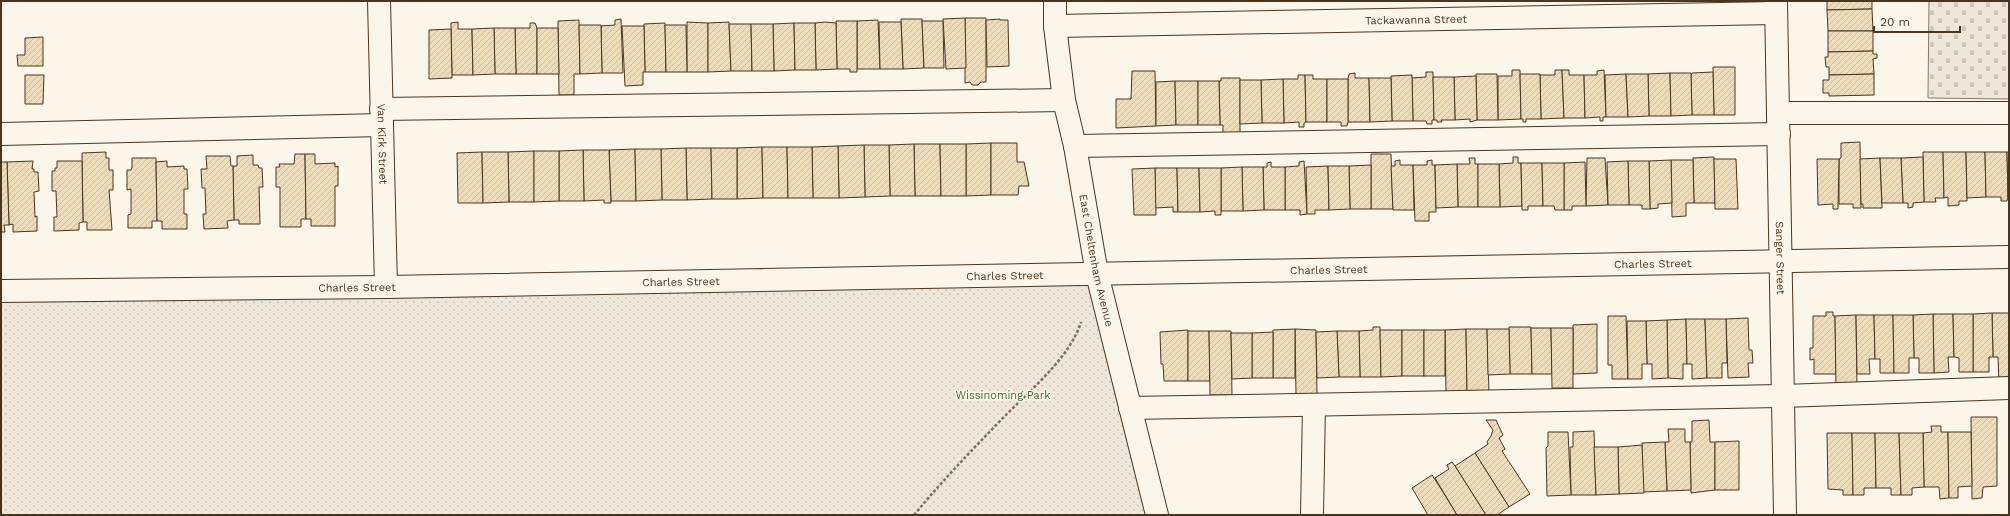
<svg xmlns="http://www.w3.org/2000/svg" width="2010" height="516" font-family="'Work Sans',sans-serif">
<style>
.cemetery{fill:url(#cemetery-stones);stroke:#887966}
.park{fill:url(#park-dots);stroke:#887966}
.building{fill:url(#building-hatch);stroke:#4a3520}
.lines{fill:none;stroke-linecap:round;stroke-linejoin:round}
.minor-casing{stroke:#4a3520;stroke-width:24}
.path{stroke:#7f6f5c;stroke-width:2.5;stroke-dasharray:3 2;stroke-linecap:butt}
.minor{stroke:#fbf6e9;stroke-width:22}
.labels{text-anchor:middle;stroke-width:3;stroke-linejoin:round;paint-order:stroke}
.street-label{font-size:11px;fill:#4a3520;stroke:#fbf6e9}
.park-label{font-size:11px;fill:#436837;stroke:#fbf6e9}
</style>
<defs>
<pattern id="cemetery-stones" width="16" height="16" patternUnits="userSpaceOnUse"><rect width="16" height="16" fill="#ede6d9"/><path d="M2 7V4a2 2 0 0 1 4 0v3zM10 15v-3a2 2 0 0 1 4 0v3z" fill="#cdc6ba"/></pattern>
<pattern id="park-dots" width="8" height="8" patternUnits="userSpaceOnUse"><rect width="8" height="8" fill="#ede6d9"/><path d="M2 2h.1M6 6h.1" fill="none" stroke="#cdc6ba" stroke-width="1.8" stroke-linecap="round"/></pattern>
<pattern id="building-hatch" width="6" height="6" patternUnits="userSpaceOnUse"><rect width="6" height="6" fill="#ecdcbc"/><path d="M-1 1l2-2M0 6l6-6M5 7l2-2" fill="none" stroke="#ccbda1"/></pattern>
</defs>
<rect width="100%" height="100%" fill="#fbf6e9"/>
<polygon class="cemetery" points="1929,1 2009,1 2009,99 1928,98"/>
<polygon class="park" points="1097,274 1157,515 1,515 1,291"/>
<g class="building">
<polygon points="1827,1 1872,1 1872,9 1827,10"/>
<polygon points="1872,9 1873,31 1828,31 1827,10"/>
<polygon points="965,18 986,18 986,82 981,82 978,85 972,85 970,82 965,83"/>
<polygon points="965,18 966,68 946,69 943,19"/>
<polygon points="621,19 623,73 602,73 601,26 615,25 615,20"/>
<polygon points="901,19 922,19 924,68 903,69"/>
<polygon points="1000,19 1000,20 1008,20 1009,66 987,67 986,20"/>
<polygon points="579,20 580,74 574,74 574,95 559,95 558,21"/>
<polygon points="878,20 880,69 857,69 857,21"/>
<polygon points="836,21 857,21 857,72 850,72 850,69 837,69"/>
<polygon points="922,21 943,21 944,68 924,68"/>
<polygon points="458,22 458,29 472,29 473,75 452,75 451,23"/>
<polygon points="687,22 708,23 708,72 687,72"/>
<polygon points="729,22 731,71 708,72 708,23"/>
<polygon points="825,22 836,23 837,69 816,70 815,23"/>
<polygon points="879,22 901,22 903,69 880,69"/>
<polygon points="530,23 535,23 537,28 537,74 516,74 515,28 530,28"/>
<polygon points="665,23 666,72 645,72 644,24"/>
<polygon points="794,23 795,70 774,71 773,24"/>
<polygon points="794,23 815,23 816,70 795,70"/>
<polygon points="729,24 751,24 752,71 731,71"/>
<polygon points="751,24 773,24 774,71 752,71"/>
<polygon points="579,25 601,25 602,73 580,74"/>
<polygon points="665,25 686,25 687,72 666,72"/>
<polygon points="622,26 644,26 645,72 643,72 643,85 625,86"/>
<polygon points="494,28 515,28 516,74 495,74"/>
<polygon points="494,28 495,74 473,75 472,29"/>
<polygon points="537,28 558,28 559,74 537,74"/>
<polygon points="451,29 452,78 429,79 429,30"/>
<polygon points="1828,31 1873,31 1873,51 1828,52"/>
<polygon points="43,37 43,66 18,66 17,55 25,55 25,38"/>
<polygon points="1873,51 1873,54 1877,54 1877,58 1873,59 1874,74 1829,75 1829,67 1826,67 1825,57 1828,57 1828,52"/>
<polygon points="1713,67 1735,67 1735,115 1714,115"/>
<polygon points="1512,70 1520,70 1521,119 1498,120 1498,76 1512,76"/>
<polygon points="1555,70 1562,70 1564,118 1541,119 1540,75 1555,75"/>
<polygon points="1562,70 1569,70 1569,75 1584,75 1585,118 1564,118"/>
<polygon points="1604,70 1606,117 1603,117 1603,121 1600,121 1600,117 1585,118 1584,75 1597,75 1597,71"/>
<polygon points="1132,71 1155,71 1156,126 1116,128 1116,99 1131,99"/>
<polygon points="1426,72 1433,72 1434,120 1432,120 1432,124 1427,124 1426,121 1413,121 1412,78 1426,77"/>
<polygon points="1713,72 1714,115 1692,115 1691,76 1692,73"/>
<polygon points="1355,73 1355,78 1369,78 1370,122 1348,122 1348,79 1349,74"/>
<polygon points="1670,73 1671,116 1649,116 1648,74"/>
<polygon points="1670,73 1691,73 1692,115 1671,116"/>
<polygon points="1476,74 1497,74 1498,120 1477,120"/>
<polygon points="1520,74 1540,74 1541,119 1526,119 1526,122 1523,122 1523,119 1521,119"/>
<polygon points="1626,74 1628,117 1606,117 1605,75"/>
<polygon points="1626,74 1648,74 1649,116 1628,117"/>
<polygon points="1874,74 1874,95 1829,96 1829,93 1823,93 1823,80 1829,80 1829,75"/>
<polygon points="25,75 44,75 43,104 25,104"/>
<polygon points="1298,75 1305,75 1306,122 1304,123 1304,127 1299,127 1299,122 1284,123 1283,79 1298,79"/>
<polygon points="1305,75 1313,75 1313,79 1327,79 1327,122 1306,122"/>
<polygon points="1412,75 1413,121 1392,121 1391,76"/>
<polygon points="1476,76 1477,120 1470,122 1470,119 1455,120 1454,77"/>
<polygon points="1433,77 1454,77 1455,120 1441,120 1442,122 1437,122 1437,120 1434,120"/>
<polygon points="1221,78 1240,78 1240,135 1223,135 1223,125 1220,125 1219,81 1221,81"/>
<polygon points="1369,78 1391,78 1392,121 1370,122"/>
<polygon points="1283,79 1284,123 1262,123 1261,80"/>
<polygon points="1327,79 1348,79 1348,122 1347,126 1341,126 1341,122 1327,122"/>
<polygon points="1240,80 1261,80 1262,123 1240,124"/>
<polygon points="1175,81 1176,125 1156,126 1156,82"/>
<polygon points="1175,81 1198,81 1198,125 1176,125"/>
<polygon points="1198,81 1219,81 1220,125 1198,125"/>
<polygon points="1860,142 1861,208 1853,208 1853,204 1839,204 1839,159 1841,158 1841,143"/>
<polygon points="991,143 991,195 966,196 966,144"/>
<polygon points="991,143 1017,143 1017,162 1024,162 1029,186 1019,186 1018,195 991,195"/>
<polygon points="914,144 940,144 941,196 915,196"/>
<polygon points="914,144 915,196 890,196 889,145"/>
<polygon points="940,144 966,144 966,196 941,196"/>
<polygon points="864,145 889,145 890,196 865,197"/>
<polygon points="864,145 865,197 839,198 838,146"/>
<polygon points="838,146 839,198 813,198 812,147"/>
<polygon points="762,147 763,198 737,199 737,148"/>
<polygon points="762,147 787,147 788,198 763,198"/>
<polygon points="787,147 812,147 813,198 788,198"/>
<polygon points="686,148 711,148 712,199 687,200"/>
<polygon points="686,148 687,200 662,200 661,149"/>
<polygon points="711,148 737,148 737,199 712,199"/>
<polygon points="635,149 636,201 611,201 609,150"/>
<polygon points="635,149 661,149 662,200 636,201"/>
<polygon points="583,150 609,150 611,203 604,203 604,200 584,201"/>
<polygon points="583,150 584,201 559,201 559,151"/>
<polygon points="534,151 534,202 509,202 508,152"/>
<polygon points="534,151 559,151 559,201 534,202"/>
<polygon points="106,152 106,158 109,158 109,170 113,170 113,190 109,190 112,230 87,230 87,222 83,222 82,153"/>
<polygon points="482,152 483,203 458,203 457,153"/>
<polygon points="482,152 508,152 509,202 483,203"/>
<polygon points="1923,152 1943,152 1944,198 1935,198 1936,202 1924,202"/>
<polygon points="1943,152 1966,152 1967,201 1959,201 1959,205 1948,206 1948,197 1944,198"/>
<polygon points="1966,152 1985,152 1986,197 1967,198"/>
<polygon points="1985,152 2007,152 2008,197 2007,201 2001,201 2001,197 1986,197"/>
<polygon points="2007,152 2009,152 2008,197"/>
<polygon points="295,154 305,154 306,219 301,219 301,227 280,227 280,187 276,187 276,167 280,167 279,164 294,164"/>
<polygon points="305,154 315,154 315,164 335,163 335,167 338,166 338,186 335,186 335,226 311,226 311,219 306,219"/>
<polygon points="1371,154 1391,154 1393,209 1371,209"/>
<polygon points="253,155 253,165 258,165 259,168 262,168 263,187 259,187 260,224 239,224 239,220 234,220 233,166 237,166 237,156"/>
<polygon points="206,156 230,156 231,166 233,166 234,220 227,221 228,228 204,229 203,214 206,214 205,188 202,188 201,169 207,169"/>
<polygon points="1513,157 1518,157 1518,163 1521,163 1522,206 1500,207 1499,164 1513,163"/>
<polygon points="1714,157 1715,203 1694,203 1693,158"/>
<polygon points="1923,157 1924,202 1913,203 1913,207 1908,208 1908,203 1903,203 1901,158"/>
<polygon points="132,158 156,158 157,221 152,221 152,228 128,228 128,215 131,214 131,189 127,190 127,170 131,170 132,167"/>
<polygon points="1469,158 1475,158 1475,164 1478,164 1478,207 1458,207 1457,164 1470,164"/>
<polygon points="1587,158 1605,158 1608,205 1586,206"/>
<polygon points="1880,158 1882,208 1863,208 1863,204 1861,204 1860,159"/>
<polygon points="1880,158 1901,158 1903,203 1882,203"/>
<polygon points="1714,159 1736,159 1738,209 1715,209"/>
<polygon points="1817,159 1839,159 1838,209 1833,209 1833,204 1818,205"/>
<polygon points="1400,160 1400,165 1413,165 1414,210 1393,210 1391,166 1395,166 1395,161"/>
<polygon points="1432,160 1432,165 1435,165 1436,212 1429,212 1429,221 1415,221 1413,165 1427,165 1427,161"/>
<polygon points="1671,160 1693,160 1694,203 1686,203 1686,216 1672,217"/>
<polygon points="1671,160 1672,203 1658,204 1658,208 1650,209 1649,161"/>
<polygon points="33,161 32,169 34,169 34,172 38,172 39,191 34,192 35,217 37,216 37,231 13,232 13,224 9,225 7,162"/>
<polygon points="57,161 82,161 83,222 79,223 79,230 54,231 54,217 57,217 56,191 52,191 52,171 55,171 55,168 57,168"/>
<polygon points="167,161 167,167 184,166 184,169 187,169 188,189 184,189 184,214 187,214 187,229 162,229 162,221 157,221 156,162"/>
<polygon points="1304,161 1307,214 1300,215 1300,210 1285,210 1285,167 1299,166 1299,162"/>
<polygon points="1628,161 1649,161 1650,209 1642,209 1642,205 1629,205"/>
<polygon points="1628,161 1629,205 1608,205 1607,162"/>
<polygon points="1,162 7,162 9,225 4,225 5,232 1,232"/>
<polygon points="1271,162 1271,167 1285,167 1285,210 1264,210 1263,167 1267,167 1267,163"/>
<polygon points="1585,162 1586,206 1572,206 1572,210 1564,210 1564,163"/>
<polygon points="1521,163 1542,163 1543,206 1528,206 1528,210 1522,210"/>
<polygon points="1542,163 1564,163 1564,210 1555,210 1554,206 1543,206"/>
<polygon points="1457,164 1458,207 1436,208 1435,165"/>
<polygon points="1478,164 1499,164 1500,207 1478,207"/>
<polygon points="1371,165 1371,209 1350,209 1349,166"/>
<polygon points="1328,166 1329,210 1315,210 1315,214 1307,214 1306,167"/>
<polygon points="1328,166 1349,166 1350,209 1329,210"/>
<polygon points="1242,167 1263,167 1264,210 1243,211"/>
<polygon points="1242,167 1243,211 1221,211 1221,168"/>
<polygon points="1155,168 1177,168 1178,212 1173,212 1173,207 1155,208"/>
<polygon points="1155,168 1156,215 1134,215 1132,169"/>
<polygon points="1177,168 1199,168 1200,212 1178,212"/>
<polygon points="1199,168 1221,168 1221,215 1215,215 1215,211 1200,212"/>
<polygon points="1826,312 1833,312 1833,316 1835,316 1836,374 1814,374 1814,359 1810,360 1810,348 1813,348 1813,316 1826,316"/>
<polygon points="1992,313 2009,313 2009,385 1999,385 1998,357 1993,357"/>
<polygon points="1992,313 1993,357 1989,357 1989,372 1973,372 1973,314"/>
<polygon points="1933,314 1953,314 1954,357 1948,357 1949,372 1934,373"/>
<polygon points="1933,314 1934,373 1919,373 1919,358 1914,358 1913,315"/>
<polygon points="1953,314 1973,314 1973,372 1959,372 1959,358 1954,357"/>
<polygon points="1856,315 1857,391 1836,391 1835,316"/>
<polygon points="1856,315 1874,315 1875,359 1869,359 1870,374 1857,374"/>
<polygon points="1874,315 1893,315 1894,373 1880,373 1880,359 1875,359"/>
<polygon points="1893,315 1913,315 1914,358 1909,358 1909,373 1894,373"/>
<polygon points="1608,316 1626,316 1628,379 1612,379 1612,365 1608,365"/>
<polygon points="1748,318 1749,350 1752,350 1753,363 1748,363 1749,377 1728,378 1726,319"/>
<polygon points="1686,319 1687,364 1683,364 1683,379 1668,378 1667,320"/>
<polygon points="1686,319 1705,319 1707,378 1692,379 1692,364 1687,364"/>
<polygon points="1705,319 1726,319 1727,363 1722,363 1722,378 1707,378"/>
<polygon points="1667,320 1668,378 1652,379 1652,364 1647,364 1646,321"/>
<polygon points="1627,321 1646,321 1647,364 1642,364 1642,379 1628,379"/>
<polygon points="1597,324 1597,373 1573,374 1573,325"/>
<polygon points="1373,327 1380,327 1381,377 1360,377 1359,331 1373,330"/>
<polygon points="1509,327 1531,327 1532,374 1510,374"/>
<polygon points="1531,328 1551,328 1552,374 1532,374"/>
<polygon points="1551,328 1573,328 1573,388 1552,388"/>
<polygon points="1295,329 1316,330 1317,395 1296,395"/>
<polygon points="1295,329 1295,378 1273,378 1273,330"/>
<polygon points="1466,329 1467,392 1446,393 1445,330"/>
<polygon points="1466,329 1487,329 1489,392 1467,392"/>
<polygon points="1487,329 1509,329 1510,374 1488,375"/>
<polygon points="1188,330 1188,381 1164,381 1163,364 1161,364 1160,332"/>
<polygon points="1380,330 1402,330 1402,376 1381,377"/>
<rect x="1402" y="330" width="22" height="46"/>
<rect x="1424" y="330" width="21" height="46"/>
<polygon points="1188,331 1209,331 1210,381 1188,381"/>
<polygon points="1209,331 1231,331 1232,395 1210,395"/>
<polygon points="1337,331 1359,331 1360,377 1339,377"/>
<polygon points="1337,331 1339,377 1317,378 1316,332"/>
<polygon points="1273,332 1273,378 1252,378 1252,333"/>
<polygon points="1231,333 1252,333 1252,378 1232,379"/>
<polygon points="1971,417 1997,417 1997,486 1983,487 1982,498 1972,499"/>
<polygon points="1486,420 1496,420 1503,435 1499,438 1505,449 1502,451 1530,494 1509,507 1475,453 1488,444 1487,442 1491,436 1493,430"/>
<polygon points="1709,420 1710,442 1715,442 1715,490 1691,493 1690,442 1692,442 1692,421"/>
<polygon points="1931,426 1941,426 1941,432 1948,432 1949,498 1940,499 1939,487 1924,487 1923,433 1932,432"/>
<polygon points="1668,429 1685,429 1685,442 1690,442 1691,490 1667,491 1665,442 1669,442"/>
<polygon points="1594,431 1596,495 1571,495 1570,447 1573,447 1573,432"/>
<polygon points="1548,432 1568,432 1571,495 1547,496 1546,448 1548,446"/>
<polygon points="1948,432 1971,432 1972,486 1958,487 1958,498 1949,498"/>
<polygon points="1827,433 1852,433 1853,495 1843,495 1843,490 1828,489"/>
<polygon points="1852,433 1875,433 1876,488 1864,488 1864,495 1853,495"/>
<polygon points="1875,433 1899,433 1901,495 1891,495 1891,488 1876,488"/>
<polygon points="1899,433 1923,433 1924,487 1912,488 1912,495 1901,495"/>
<polygon points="1739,441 1739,490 1715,490 1715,442"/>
<polygon points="1665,442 1667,491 1643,492 1642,443"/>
<polygon points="1642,445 1644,493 1619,494 1618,447"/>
<polygon points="1594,447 1618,447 1619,494 1596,495"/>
<polygon points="1475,453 1509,507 1497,515 1486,515 1455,466"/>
<polygon points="1452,462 1455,466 1486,515 1457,515 1435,478 1449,469 1447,465"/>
<polygon points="1432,475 1443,492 1457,515 1428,515 1412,488"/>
</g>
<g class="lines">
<defs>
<g id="minor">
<path id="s1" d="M 379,1 L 386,287"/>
<path id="s2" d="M 1055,1 L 1055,26 L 1064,100 L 1075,146 L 1097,274 L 1157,515"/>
<path id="s3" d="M 1776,1 L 1785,515"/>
<path id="s4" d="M 1055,26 L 1776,13"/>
<polyline points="381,109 1064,100"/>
<polyline points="1778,113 2009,113"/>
<polyline points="1,134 382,125"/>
<polyline points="1075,146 1779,134"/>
<path id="s5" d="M 1,291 L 386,287 L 2009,257"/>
<polyline points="1130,408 1783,396 2009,388"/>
<polyline points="1312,515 1314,405"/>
</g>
</defs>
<use href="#minor" class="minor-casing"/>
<path class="path" d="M 914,515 C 942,481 972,450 1003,418 C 1028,392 1070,358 1081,322"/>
<use href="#minor" class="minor"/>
</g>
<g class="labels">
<g class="street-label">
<text dy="4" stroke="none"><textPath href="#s4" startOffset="361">Tackawanna Street</textPath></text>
<text dy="4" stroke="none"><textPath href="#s1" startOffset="143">Van Kirk Street</textPath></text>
<text dy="4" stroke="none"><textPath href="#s3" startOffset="257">Sanger Street</textPath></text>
<text dy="4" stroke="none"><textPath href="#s2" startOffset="263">East Cheltenham Avenue</textPath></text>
<text dy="4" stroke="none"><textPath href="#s5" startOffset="1652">Charles Street</textPath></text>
<text dy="4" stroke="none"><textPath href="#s5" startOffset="1328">Charles Street</textPath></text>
<text dy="4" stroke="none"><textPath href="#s5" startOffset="1004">Charles Street</textPath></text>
<text dy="4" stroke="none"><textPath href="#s5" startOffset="680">Charles Street</textPath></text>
<text dy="4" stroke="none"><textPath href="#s5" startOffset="356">Charles Street</textPath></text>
</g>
<g class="park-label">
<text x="1003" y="399">Wissinoming Park</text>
</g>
</g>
<rect width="2010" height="516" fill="none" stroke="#4a3520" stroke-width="4"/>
<path d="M1874 26v6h86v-6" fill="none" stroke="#4a3520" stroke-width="2"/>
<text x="1880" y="26" font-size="12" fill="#4a3520" stroke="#fbf6e9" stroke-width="3" paint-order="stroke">20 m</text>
</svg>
